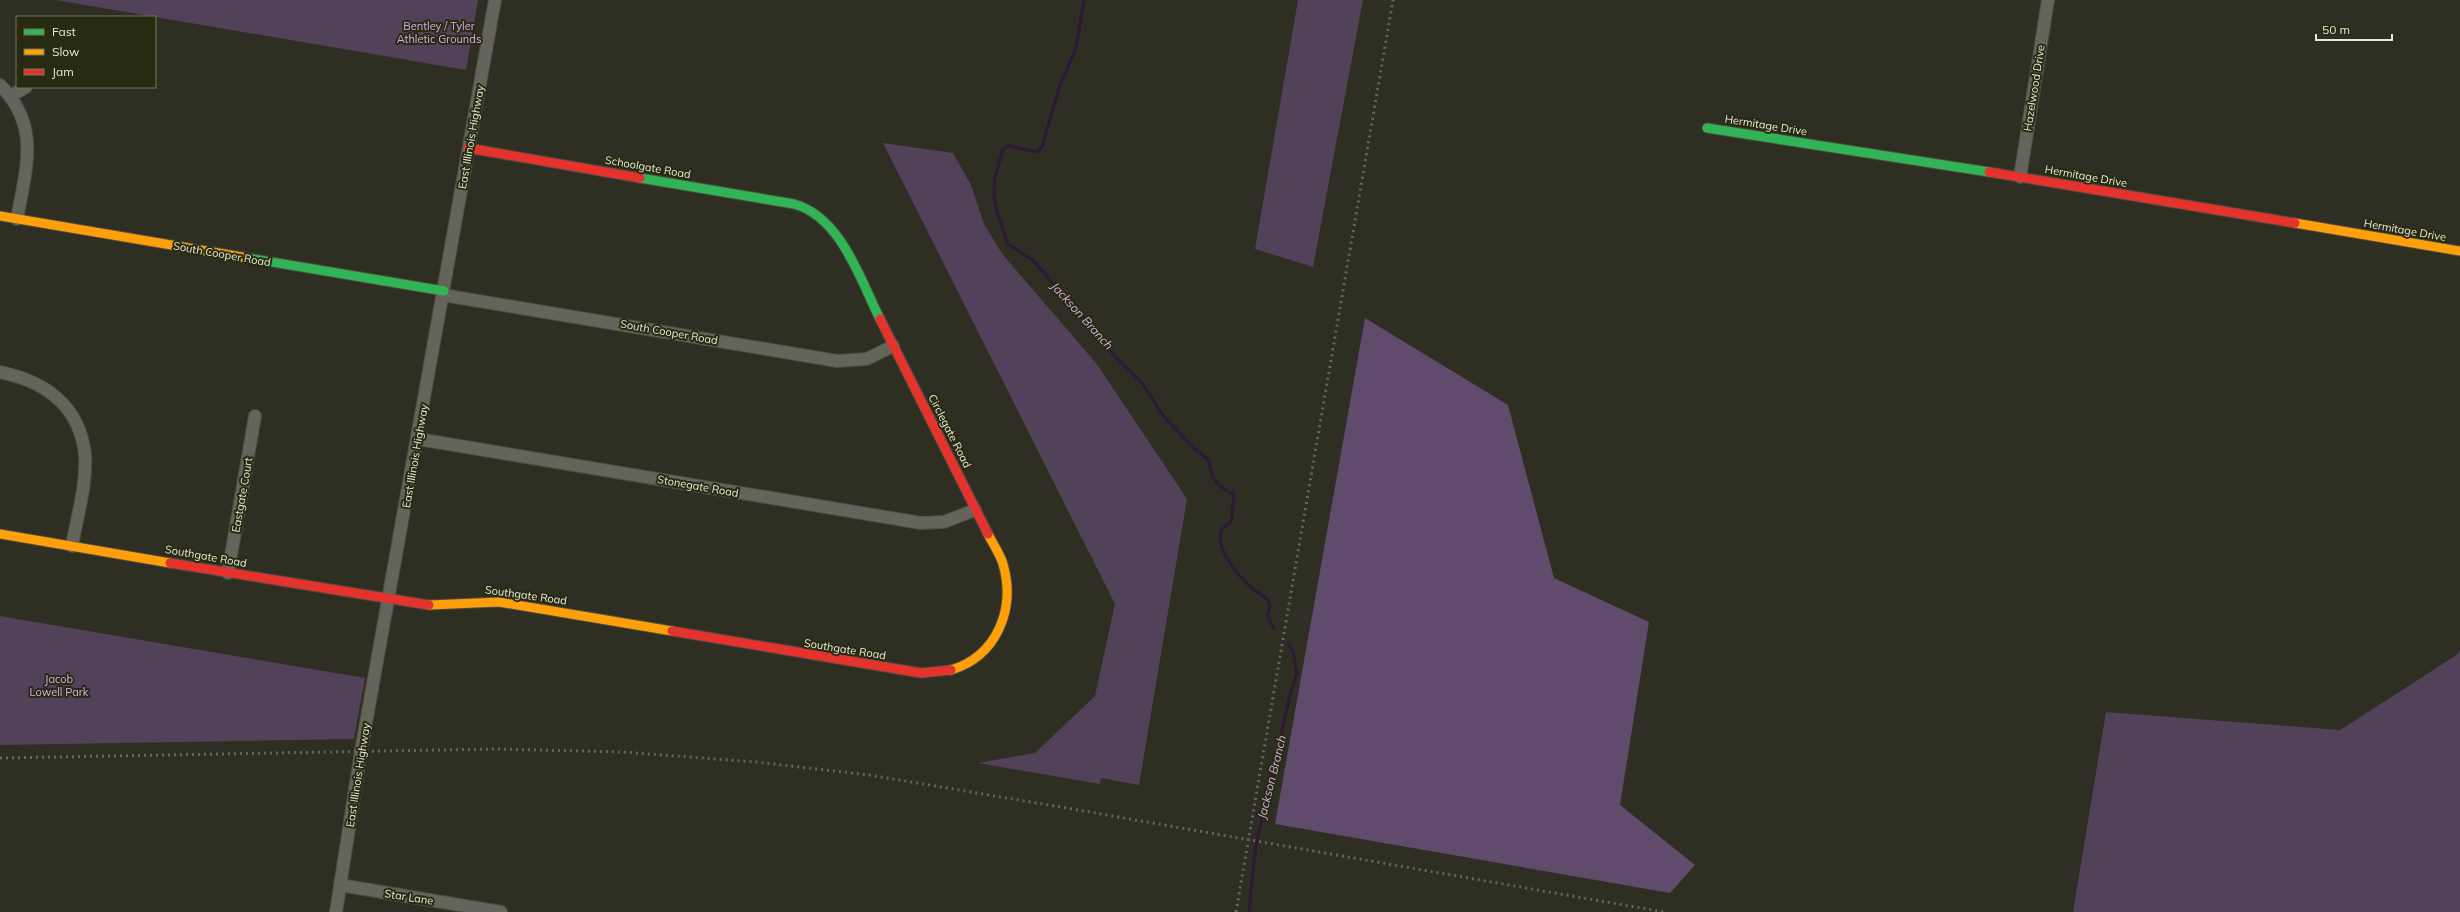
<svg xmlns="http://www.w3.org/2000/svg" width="2460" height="912" font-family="Mulish,sans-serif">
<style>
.green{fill:#514159}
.forest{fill:#604b6c}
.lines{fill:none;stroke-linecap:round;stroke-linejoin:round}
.stream{stroke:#2d1838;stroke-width:3}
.street-casing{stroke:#4c4c41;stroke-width:14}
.fast-casing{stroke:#4c4c41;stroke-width:11}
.slow-casing{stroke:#4c4c41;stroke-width:11}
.jam-casing{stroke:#4c4c41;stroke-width:11}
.street{stroke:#64645a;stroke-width:12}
.fast{stroke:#30b455;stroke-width:9}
.slow{stroke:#ff9f0a;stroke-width:9}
.jam{stroke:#e5322d;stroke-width:9}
.rail{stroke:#65665c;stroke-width:3;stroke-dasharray:2 4;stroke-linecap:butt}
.labels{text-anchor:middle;stroke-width:4;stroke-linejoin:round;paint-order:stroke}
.park-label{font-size:11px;fill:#d7aef0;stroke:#292a12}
.street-label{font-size:11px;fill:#e8e9da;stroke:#292a12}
.water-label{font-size:12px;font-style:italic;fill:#d4abed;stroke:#292a12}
</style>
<rect width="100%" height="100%" fill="#2e2e22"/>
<g class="green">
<polygon points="56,0 478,0 466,70"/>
<polygon points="1298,0 1363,0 1313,267 1255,249"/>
<polygon points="883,143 953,153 971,185 984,224 1003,255 1096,363 1187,499 1139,785 1101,778 1100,784 978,763 1035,753 1095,696 1115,604"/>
<polygon points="0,616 365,678 354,739 0,745"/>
<polygon points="2460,651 2460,912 2073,912 2106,712 2340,730 2455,656"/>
</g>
<polygon class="forest" points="1365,318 1508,405 1554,578 1649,622 1620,805 1695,865 1670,893 1275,824"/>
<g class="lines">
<g class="stream">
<path d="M 1084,0 L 1076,48 L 1059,88 L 1042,147 L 1036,152 L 1009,146 L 1003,149 L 995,178 L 994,196 L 996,209 L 1008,244 L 1033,260 L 1118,360 L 1142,383 L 1164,417 L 1195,449 L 1209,460 C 1211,479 1217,487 1234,494 L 1231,522 L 1222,529 C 1213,548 1240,578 1254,590 C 1258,593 1263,595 1267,599 C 1271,603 1270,611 1267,616 L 1274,628"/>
<path d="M 1249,912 C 1253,878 1253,843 1265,810 L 1290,694 L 1297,674 L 1293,651 L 1289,645"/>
</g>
<defs>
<g id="street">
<path d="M 0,85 C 41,126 26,168 17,219"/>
<polyline points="11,96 26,87"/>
<polyline points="2020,177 2048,0"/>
<polyline points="443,295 837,361 867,359 893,346"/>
<path d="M 0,372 C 44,381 80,405 85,455 C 87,484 77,517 72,546"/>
<polyline points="418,439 921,523 944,522 975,510"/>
<polyline points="228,573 255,416"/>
<polyline points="340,885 501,912"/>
<polyline points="336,912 361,751 495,0"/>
</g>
<g id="fast">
<polyline points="1707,128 1989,172"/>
<path d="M 640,178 L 794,204 C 841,217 860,279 880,319"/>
<polyline points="242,257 444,291"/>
</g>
<g id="slow">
<polyline points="0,216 242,257"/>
<polyline points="2295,223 2460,251"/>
<polyline points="0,534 170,563"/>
<polyline points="429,605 499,602 672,631"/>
<path d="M 951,670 C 997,656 1016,609 1003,564 C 1000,554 993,544 988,534"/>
</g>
<g id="jam">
<polyline points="468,148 640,178"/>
<polyline points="1989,172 2295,223"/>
<polyline points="880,319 988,534"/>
<polyline points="170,563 429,605"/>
<polyline points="672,631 921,673 951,670"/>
</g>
</defs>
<use href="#street" class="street-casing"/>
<use href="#fast" class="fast-casing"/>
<use href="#slow" class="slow-casing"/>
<use href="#jam" class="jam-casing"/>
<use href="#street" class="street"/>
<use href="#fast" class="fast"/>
<use href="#slow" class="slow"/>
<use href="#jam" class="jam"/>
<g class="rail">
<polyline points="0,758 495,749 622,752 756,762 869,775 1055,806 1664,912"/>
<polyline points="1236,912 1393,0"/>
</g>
</g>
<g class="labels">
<g class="park-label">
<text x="439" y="30">Bentley / Tyler<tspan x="439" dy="13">Athletic Grounds</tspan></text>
<text x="59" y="683">Jacob<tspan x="59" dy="13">Lowell Park</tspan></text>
</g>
<g class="street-label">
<text transform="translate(2034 88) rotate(-81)" y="4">Hazelwood Drive</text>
<text transform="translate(1766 125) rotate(9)" y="4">Hermitage Drive</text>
<text transform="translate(471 137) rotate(-80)" y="4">East Illinois Highway</text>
<text transform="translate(648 167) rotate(10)" y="4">Schoolgate Road</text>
<text transform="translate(2086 176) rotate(10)" y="4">Hermitage Drive</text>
<text transform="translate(2405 230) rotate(10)" y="4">Hermitage Drive</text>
<text transform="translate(222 254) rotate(10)" y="4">South Cooper Road</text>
<text transform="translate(669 332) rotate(10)" y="4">South Cooper Road</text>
<text transform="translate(950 431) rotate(63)" y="4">Circlegate Road</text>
<text transform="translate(415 456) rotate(-80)" y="4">East Illinois Highway</text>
<text transform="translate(698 486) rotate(10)" y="4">Stonegate Road</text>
<text transform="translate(242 495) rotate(-80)" y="4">Eastgate Court</text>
<text transform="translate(206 556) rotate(10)" y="4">Southgate Road</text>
<text transform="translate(526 595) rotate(8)" y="4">Southgate Road</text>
<text transform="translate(845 649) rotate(9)" y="4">Southgate Road</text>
<text transform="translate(358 775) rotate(-81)" y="4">East Illinois Highway</text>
<text transform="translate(409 897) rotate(9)" y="4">Star Lane</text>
</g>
<g class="water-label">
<text transform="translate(1082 316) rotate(48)" y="4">Jackson Branch</text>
<text transform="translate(1272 777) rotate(-76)" y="4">Jackson Branch</text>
</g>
</g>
<rect x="16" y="16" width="140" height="72" fill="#292a12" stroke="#757662"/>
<rect x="24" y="29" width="20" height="6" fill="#30b455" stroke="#757662"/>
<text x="52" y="36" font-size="12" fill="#e8e9da">Fast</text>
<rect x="24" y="49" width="20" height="6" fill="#ff9f0a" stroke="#757662"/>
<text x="52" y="56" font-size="12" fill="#e8e9da">Slow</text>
<rect x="24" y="69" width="20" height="6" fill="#e5322d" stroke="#757662"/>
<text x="52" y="76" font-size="12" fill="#e8e9da">Jam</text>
<path d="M2316 34v6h76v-6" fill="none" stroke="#e8e9da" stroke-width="2"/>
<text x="2322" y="34" font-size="12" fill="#e8e9da" stroke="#292a12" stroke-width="3" paint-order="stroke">50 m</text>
</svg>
